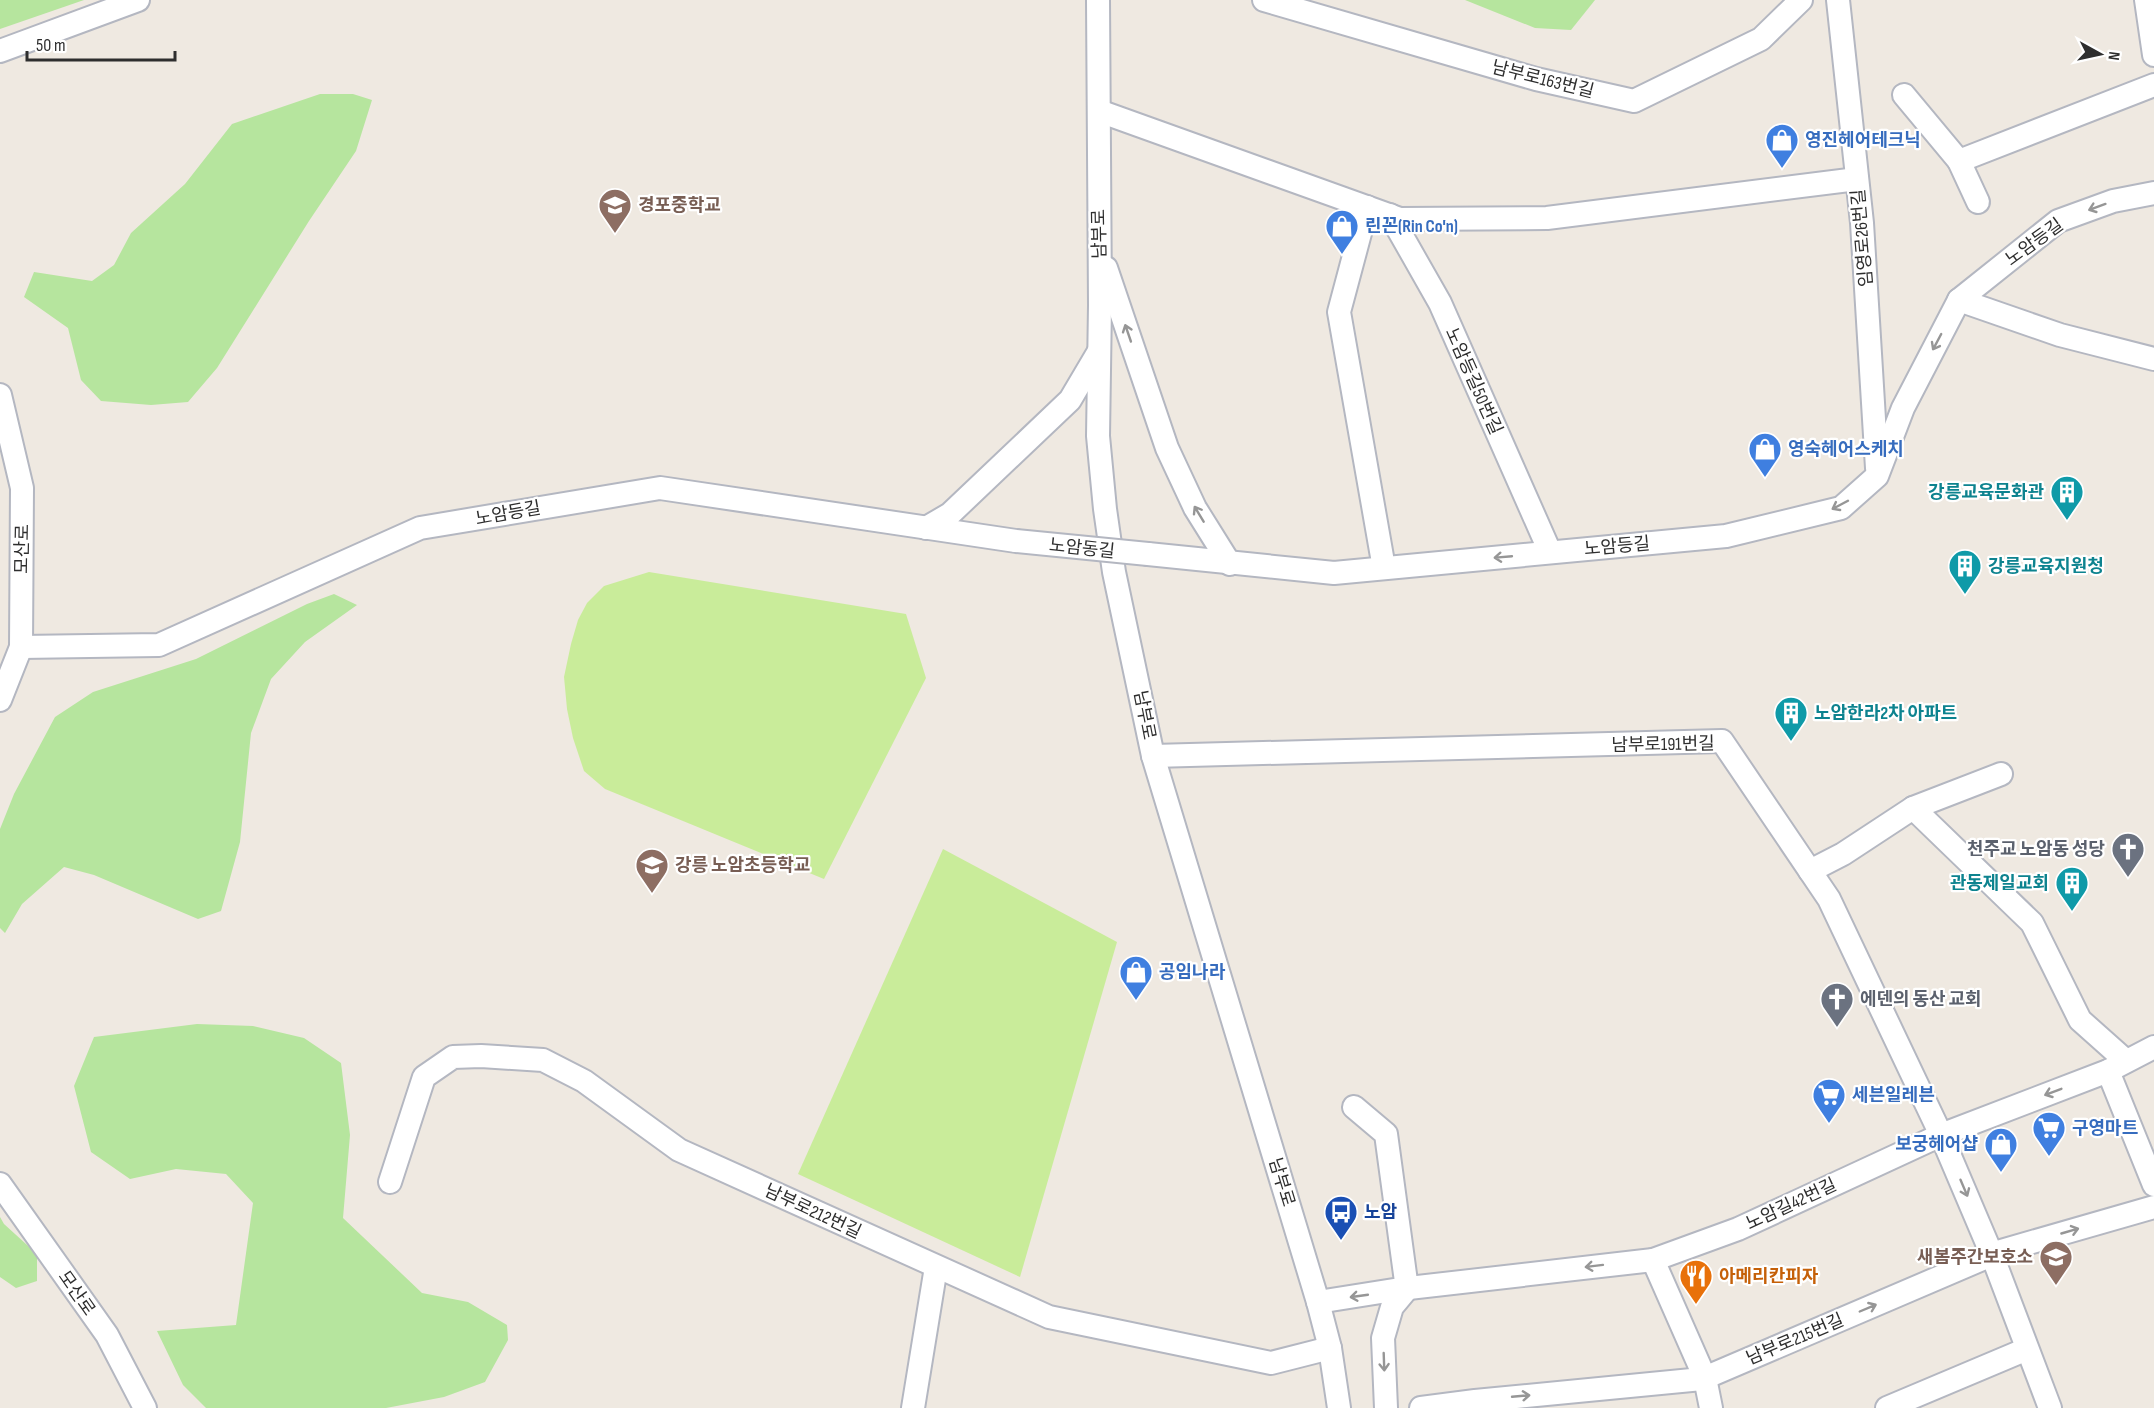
<svg xmlns="http://www.w3.org/2000/svg" width="2154" height="1408" font-family="'Sofia Sans Condensed','Noto Sans KR',sans-serif">
<style>
.green{fill:#b6e59e}
.pitch{fill:#c9ec9a}
.lines{fill:none;stroke-linecap:round;stroke-linejoin:round}
.minor-casing{stroke:#b4b7c1;stroke-width:26}
.minor{stroke:#fff;stroke-width:22}
.minor-bridge-casing{stroke:#b4b7c1;stroke-width:26;stroke-linecap:butt}
.minor-bridge{stroke:#fff;stroke-width:22}
.oneway{stroke:#969696}
.labels{text-anchor:middle;stroke-width:4.5;stroke-linejoin:round;paint-order:stroke}
.street-label{font-size:18px;fill:#2e2e2e;stroke:#fff}
.shop-label{font-size:18px;font-weight:bold;fill:#366cbe;stroke:#fff;text-anchor:start}
.education-label{font-size:18px;font-weight:bold;fill:#785e54;stroke:#fff;text-anchor:start}
.culture-label{font-size:18px;font-weight:bold;fill:#0d838f;stroke:#fff;text-anchor:end}
.worship-label{font-size:18px;font-weight:bold;fill:#5b616d;stroke:#fff;text-anchor:end}
.transit-label{font-size:18px;font-weight:bold;fill:#164399;stroke:#fff;text-anchor:start}
.food-label{font-size:18px;font-weight:bold;fill:#c56008;stroke:#fff;text-anchor:start}
</style>
<rect width="100%" height="100%" fill="#efe9e1"/>
<g class="green">
<polygon points="0,0 84,0 0,29"/>
<polygon points="1465,0 1595,0 1571,30 1535,28"/>
<polygon points="320,94 353,94 372,100 356,151 309,221 217,368 188,402 151,405 101,401 81,380 68,328 24,297 34,272 92,281 114,265 131,233 185,184 232,124"/>
<polygon points="334,594 357,605 305,642 271,679 251,733 240,842 221,911 198,919 94,875 64,867 22,904 5,933 0,928 0,829 14,794 55,717 93,692 196,659 307,604"/>
<polygon points="197,1024 253,1026 304,1038 341,1063 350,1135 343,1218 422,1293 468,1302 507,1325 508,1340 485,1382 444,1397 386,1408 206,1408 183,1385 157,1331 236,1325 253,1203 226,1174 176,1169 130,1179 91,1152 74,1086 94,1037"/>
<polygon points="0,1217 4,1224 37,1254 37,1281 16,1288 0,1277"/>
</g>
<g class="pitch">
<polygon points="649,572 906,614 926,678 824,879 605,789 584,771 573,738 567,709 564,677 571,644 578,620 587,603 604,586"/>
<polygon points="943,849 1117,942 1020,1277 798,1174"/>
</g>
<g class="lines">
<defs>
<g id="minor">
<polyline points="1098,0 1100,305 1098,436 1105,509 1114,572 1153,756 1318,1302 1330,1348 1339,1408"/>
<polyline points="1264,0 1536,79 1634,101 1761,39 1801,0"/>
<polyline points="1838,0 1862,223 1877,468"/>
<polyline points="2146,0 2154,55"/>
<polyline points="0,51 138,0"/>
<polyline points="1904,95 1959,161 2154,85"/>
<polyline points="1099,111 1400,219 1547,218 1857,179"/>
<polyline points="1959,161 1978,202"/>
<polyline points="1367,207 1339,312 1384,568"/>
<polyline points="1390,215 1440,303 1550,552"/>
<polyline points="1106,268 1167,448 1195,508 1230,564"/>
<polyline points="1959,300 2060,335 2154,359"/>
<polyline points="0,395 22,488 21,647 0,700"/>
<polyline points="926,528 950,514 1070,400 1099,351"/>
<polyline points="1148,554 1334,573 1726,536 1841,508 1877,476 1903,408 1959,300 2058,221 2113,201 2154,193"/>
<polyline points="21,647 159,645 420,528 660,488 1016,541"/>
<polyline points="1153,756 1722,741 1829,899 1941,1135 1992,1255 2050,1408"/>
<polyline points="1913,808 2032,923 2080,1020 2126,1061"/>
<polyline points="1810,871 1843,854 1913,808 2001,774"/>
<polyline points="2108,1071 2154,1185"/>
<polyline points="1354,1107 1386,1134 1407,1289 1392,1307 1383,1338 1386,1408"/>
<polyline points="390,1182 424,1077 453,1057 481,1056 543,1060 584,1081 679,1150 1049,1317 1271,1363 1330,1348"/>
<polyline points="0,1184 107,1335 145,1408"/>
<polyline points="1653,1260 1705,1378 1711,1408"/>
<polyline points="1318,1302 1400,1289 1653,1260 1738,1229 1941,1135 2108,1071 2154,1047"/>
<polyline points="913,1408 936,1267"/>
<polyline points="1421,1408 1475,1401 1702,1379 2001,1251 2154,1207"/>
<polyline points="1887,1408 2027,1349"/>
</g>
</defs>
<use href="#minor" class="minor-casing"/>
<use href="#minor" class="minor"/>
<defs>
<polyline id="minor-bridge" points="1016,541 1148,554"/>
</defs>
<use href="#minor-bridge" class="minor-bridge-casing"/>
<use href="#minor-bridge" class="minor-bridge"/>
</g>
<defs><path id="oneway-shaft" d="M-6 0H5M1.5-3L5.5 0L1.5 3" fill="none" stroke-width="1.6" stroke-linecap="round" stroke-linejoin="round" transform="scale(1.5)"/></defs>
<g class="oneway">
<use href="#oneway-shaft" transform="translate(2097 207) rotate(160)"/>
<use href="#oneway-shaft" transform="translate(1128 333) rotate(-109)"/>
<use href="#oneway-shaft" transform="translate(1937 342) rotate(118)"/>
<use href="#oneway-shaft" transform="translate(1840 505) rotate(152)"/>
<use href="#oneway-shaft" transform="translate(1199 514) rotate(-121)"/>
<use href="#oneway-shaft" transform="translate(1503 557) rotate(175)"/>
<use href="#oneway-shaft" transform="translate(2053 1092) rotate(159)"/>
<use href="#oneway-shaft" transform="translate(1964 1188) rotate(67)"/>
<use href="#oneway-shaft" transform="translate(2070 1231) rotate(-16)"/>
<use href="#oneway-shaft" transform="translate(1594 1266) rotate(173)"/>
<use href="#oneway-shaft" transform="translate(1359 1296) rotate(172)"/>
<use href="#oneway-shaft" transform="translate(1868 1308) rotate(-23)"/>
<use href="#oneway-shaft" transform="translate(1384 1362) rotate(88)"/>
<use href="#oneway-shaft" transform="translate(1521 1396) rotate(-5)"/>
</g>
<defs>
<symbol id="shop-pin" viewBox="-11 -11 22 30"><path d="M0 17L-7.5 6A9.5 9.5 0 1 1 7.5 6Z" fill="#3f7fe0" stroke="#fff"/><path d="M-5-2.5h2.3a2.7 3.5 0 0 1 5.4 0H5L5.5 6h-11ZM-1.5-2.5h3a1.5 2.3 0 0 0-3 0Z" fill="#fff"/></symbol>
<symbol id="school-pin" viewBox="-11 -11 22 30"><path d="M0 17L-7.5 6A9.5 9.5 0 1 1 7.5 6Z" fill="#8d6e63" stroke="#fff"/><path d="M0-5L7-2L0 1L-7-2ZM-4 1L0 2.5L4 1V4Q0 6-4 4Z" fill="#fff"/></symbol>
<symbol id="building-pin" viewBox="-11 -11 22 30"><path d="M0 17L-7.5 6A9.5 9.5 0 1 1 7.5 6Z" fill="#0f9aa8" stroke="#fff"/><path d="M-4-6H4V6H1V3H-1V6H-4ZM-2.5-4.3h1.7v1.8h-1.7ZM.8-4.3h1.7v1.8H.8ZM-2.5-1h1.7V.8h-1.7ZM.8-1h1.7V.8H.8Z" fill="#fff"/></symbol>
<symbol id="church-pin" viewBox="-11 -11 22 30"><path d="M0 17L-7.5 6A9.5 9.5 0 1 1 7.5 6Z" fill="#6b7280" stroke="#fff"/><path d="M-1.2-6h2.4v3.5h3.3v2.4h-3.3V6h-2.4V-.1h-3.3v-2.4h3.3Z" fill="#fff"/></symbol>
<symbol id="supermarket-pin" viewBox="-11 -11 22 30"><path d="M0 17L-7.5 6A9.5 9.5 0 1 1 7.5 6Z" fill="#3f7fe0" stroke="#fff"/><path d="M-6-5.5h2.5l.6 2H6L4.5 2H-2.5L-4.4-4H-6ZM-1.5 3.2a1.3 1.3 0 1 0 .1 0ZM3 3.2a1.3 1.3 0 1 0 .1 0Z" fill="#fff"/></symbol>
<symbol id="bus-pin" viewBox="-11 -11 22 30"><path d="M0 17L-7.5 6A9.5 9.5 0 1 1 7.5 6Z" fill="#1a4fb4" stroke="#fff"/><path d="M-5-6H5V4H4V6H2V4H-2V6H-4V4H-5ZM-3.5-4V0h7V-4ZM-3.5 1.2v1.5H-2V1.2ZM2 1.2v1.5H3.5V1.2Z" fill="#fff"/></symbol>
<symbol id="restaurant-pin" viewBox="-11 -11 22 30"><path d="M0 17L-7.5 6A9.5 9.5 0 1 1 7.5 6Z" fill="#e8710a" stroke="#fff"/><path d="M-5-6h1v4h1v-4h1v4h1v-4h1v5L-1.5 .5V6h-2V.5L-5-1ZM5-6V6H3V1.5H1.5Q1.5-4 5-6Z" fill="#fff"/></symbol>
</defs>
<g fill-rule="evenodd">
<use href="#shop-pin" x="1763" y="121" width="38" height="52"/>
<use href="#school-pin" x="596" y="186" width="38" height="52"/>
<use href="#shop-pin" x="1323" y="207" width="38" height="52"/>
<use href="#shop-pin" x="1746" y="430" width="38" height="52"/>
<use href="#building-pin" x="2048" y="473" width="38" height="52"/>
<use href="#building-pin" x="1946" y="547" width="38" height="52"/>
<use href="#building-pin" x="1772" y="694" width="38" height="52"/>
<use href="#church-pin" x="2109" y="830" width="38" height="52"/>
<use href="#school-pin" x="633" y="846" width="38" height="52"/>
<use href="#building-pin" x="2053" y="864" width="38" height="52"/>
<use href="#shop-pin" x="1117" y="953" width="38" height="52"/>
<use href="#church-pin" x="1818" y="980" width="38" height="52"/>
<use href="#supermarket-pin" x="1810" y="1076" width="38" height="52"/>
<use href="#supermarket-pin" x="2030" y="1109" width="38" height="52"/>
<use href="#shop-pin" x="1982" y="1125" width="38" height="52"/>
<use href="#bus-pin" x="1322" y="1193" width="38" height="52"/>
<use href="#school-pin" x="2037" y="1238" width="38" height="52"/>
<use href="#restaurant-pin" x="1677" y="1257" width="38" height="52"/>
</g>
<g class="labels">
<g class="street-label">
<text transform="translate(1543 79) rotate(14)" y="6">남부로163번길</text>
<text transform="translate(1099 234) rotate(-91)" y="6">남부로</text>
<text transform="translate(1862 238) rotate(-95)" y="6">임영로26번길</text>
<text transform="translate(2034 242) rotate(-36)" y="6">노암등길</text>
<text transform="translate(1474 381) rotate(66)" y="6">노암등길50번길</text>
<text transform="translate(508 513) rotate(-10)" y="6">노암등길</text>
<text transform="translate(1617 546) rotate(-5)" y="6">노암등길</text>
<text transform="translate(1082 548) rotate(6)" y="6">노암동길</text>
<text transform="translate(22 549) rotate(-89)" y="6">모산로</text>
<text transform="translate(1145 715) rotate(79)" y="6">남부로</text>
<text transform="translate(1663 744) rotate(-1)" y="6">남부로191번길</text>
<text transform="translate(1282 1182) rotate(73)" y="6">남부로</text>
<text transform="translate(1791 1204) rotate(-25)" y="6">노암길42번길</text>
<text transform="translate(813 1211) rotate(25)" y="6">남부로212번길</text>
<text transform="translate(77 1293) rotate(55)" y="6">모산로</text>
<text transform="translate(1795 1339) rotate(-23)" y="6">남부로215번길</text>
</g>
<g class="shop-label">
<text x="1805" y="146">영진헤어테크닉</text>
<text x="1365" y="232">린꼰(Rin Co'n)</text>
<text x="1788" y="455">영숙헤어스케치</text>
<text x="1159" y="978">공임나라</text>
<text x="1852" y="1101">세븐일레븐</text>
<text x="2072" y="1134">구영마트</text>
<text x="1978" y="1150" text-anchor="end">보궁헤어샵</text>
</g>
<g class="education-label">
<text x="638" y="211">경포중학교</text>
<text x="675" y="871">강릉 노암초등학교</text>
<text x="2033" y="1263" text-anchor="end">새봄주간보호소</text>
</g>
<g class="culture-label">
<text x="2044" y="498">강릉교육문화관</text>
<text x="1988" y="572" text-anchor="start">강릉교육지원청</text>
<text x="1814" y="719" text-anchor="start">노암한라2차 아파트</text>
<text x="2049" y="889">관동제일교회</text>
</g>
<g class="worship-label">
<text x="2105" y="855">천주교 노암동 성당</text>
<text x="1860" y="1005" text-anchor="start">에덴의 동산 교회</text>
</g>
<g class="transit-label">
<text x="1364" y="1218">노암</text>
</g>
<g class="food-label">
<text x="1719" y="1282">아메리칸피자</text>
</g>
</g>
<g transform="translate(2100 54) rotate(98)" stroke="#ffffff" stroke-width="4.5" paint-order="stroke">
<path d="M0-4.5L10 22L0 15L-10 22Z" fill="#2e2e2e"/>
<text y="-9" font-size="16" font-weight="bold" text-anchor="middle" fill="#2e2e2e">N</text>
</g>
<path d="M27 51v9h148v-9" fill="none" stroke="#2e2e2e" stroke-width="3"/>
<text x="36" y="51" font-size="18" fill="#2e2e2e" stroke="#ffffff" stroke-width="4.5" paint-order="stroke">50 m</text>
</svg>
